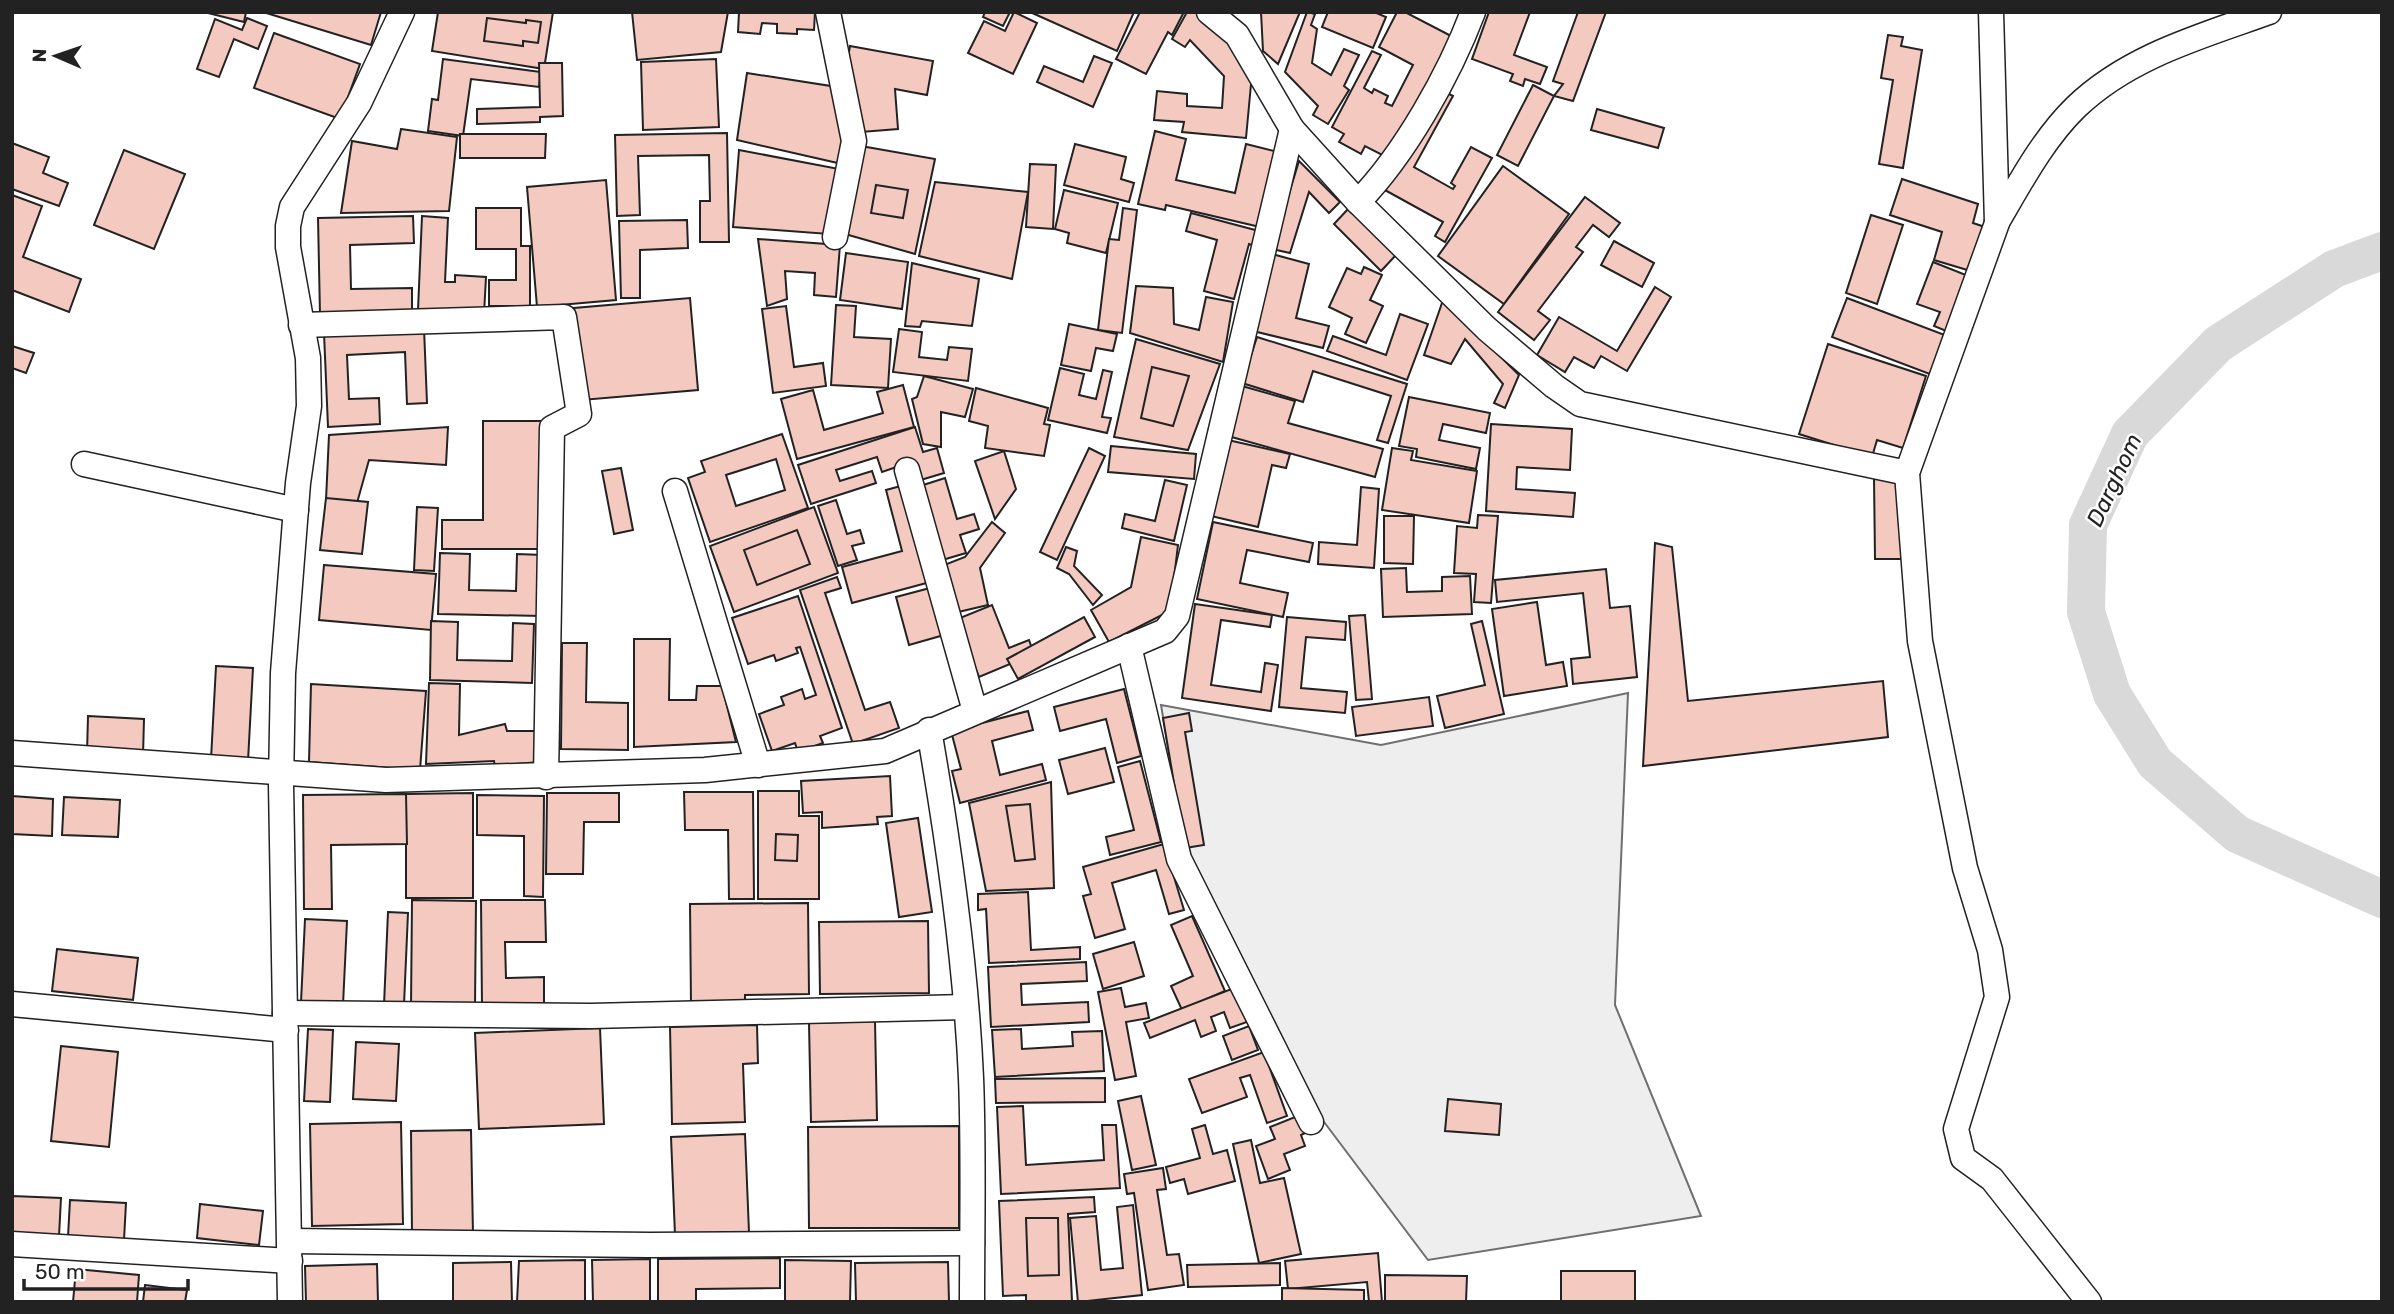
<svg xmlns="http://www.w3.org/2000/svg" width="2394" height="1314" font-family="Rubik,sans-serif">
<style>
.green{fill:#eee;stroke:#6f6f6f;stroke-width:2}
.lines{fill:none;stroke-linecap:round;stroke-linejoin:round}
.river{stroke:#d9d9d9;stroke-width:38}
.building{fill:#f3c9c0;stroke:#222;stroke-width:2;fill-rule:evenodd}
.minor-casing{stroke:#222;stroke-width:27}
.minor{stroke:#fff;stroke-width:24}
.labels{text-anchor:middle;stroke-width:5;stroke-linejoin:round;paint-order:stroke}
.water-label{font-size:23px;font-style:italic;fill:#222;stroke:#fff}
</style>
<rect width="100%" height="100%" fill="#fff"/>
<polygon class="green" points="1628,693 1615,1005 1701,1216 1428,1260 1309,1102 1186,855 1161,705 1381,745"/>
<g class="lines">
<polyline class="river" points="2382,251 2334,269 2218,344 2130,434 2088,525 2086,612 2112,694 2155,763 2237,834 2382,899"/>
</g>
<g class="building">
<polygon points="204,12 246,12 244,22"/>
<polygon points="263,12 381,12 371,45"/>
<polygon points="438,12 553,12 544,69 432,51"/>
<polygon points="632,12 728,12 721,52 637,60"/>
<polygon points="739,12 815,12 814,30 797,29 797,34 777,33 777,24 762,23 760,34 738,32"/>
<polygon points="985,12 1010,12 1003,26 983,17"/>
<polygon points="1014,12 1037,23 1013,74 968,53 984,21 1005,31"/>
<polygon points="1030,12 1134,12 1117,51"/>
<polygon points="1140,12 1184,12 1172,35 1168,32 1146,74 1116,59"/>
<polygon points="1187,12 1200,12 1253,63 1246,138 1182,132 1184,122 1154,120 1157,91 1187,94 1187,106 1222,108 1224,76 1190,40 1185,47 1172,39"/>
<polygon points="1261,12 1300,12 1278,64 1263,51"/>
<polygon points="1307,12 1315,14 1311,25 1317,29 1312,63 1331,75 1344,49 1359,55 1344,86 1349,90 1328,124 1313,115 1318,106 1285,72"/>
<polygon points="1328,12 1374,12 1386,17 1373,48 1322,27"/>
<polygon points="1397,12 1405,12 1455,38 1392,160 1365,146 1361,154 1339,142 1344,134 1332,127 1372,51 1381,55 1364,88 1372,93 1374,89 1388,96 1385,103 1392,106 1413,65 1379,47"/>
<polygon points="1489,12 1530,12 1514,55 1547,67 1540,84 1525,79 1523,86 1510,81 1513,74 1472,59"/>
<polygon points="1578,12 1606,12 1573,101 1554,96 1563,84 1553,81"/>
<polygon points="247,18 267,26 258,49 234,39 219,77 197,69 215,19 242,30"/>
<polygon points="487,18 526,23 526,20 541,22 538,43 523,41 523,46 484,41"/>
<polygon points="274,33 360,64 340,119 254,88"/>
<polygon points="1888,35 1903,37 1901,46 1922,50 1903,168 1879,164 1893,80 1881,78"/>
<polygon points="850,46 933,61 927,95 895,89 898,129 861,132 845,75"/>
<polygon points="1094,56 1112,63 1093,107 1037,82 1044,66 1083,82"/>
<polygon points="443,59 541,72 539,87 471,79 463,136 428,131 432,99 438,100"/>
<polygon points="716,59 719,127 643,130 641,62"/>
<polygon points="539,63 562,63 563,116 540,117 540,122 477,124 477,109 540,107"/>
<polygon points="747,73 837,87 847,136 842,164 737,140"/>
<polygon points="1533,85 1554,96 1518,166 1497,155"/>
<polygon points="1439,89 1453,96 1414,167 1453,189 1455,186 1451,183 1471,147 1492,158 1445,242 1435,236 1443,222 1383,189"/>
<polygon points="1597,109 1664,128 1658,148 1591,130"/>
<polygon points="401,129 457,137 449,211 341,213 352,141 397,149"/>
<polygon points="1155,131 1186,139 1176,180 1235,193 1246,144 1278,152 1260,227 1166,205 1165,210 1138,204"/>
<polygon points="727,133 729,242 700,242 700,201 710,201 709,155 638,156 640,215 617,216 615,135"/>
<polygon points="460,134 546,134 545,158 460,158"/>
<polygon points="12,143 49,157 43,173 68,183 59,206 12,189"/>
<polygon points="1075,144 1126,157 1121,179 1134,183 1129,202 1064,185"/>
<polygon points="861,146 935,159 915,254 845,234"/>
<polygon points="124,150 185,174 154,249 94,225"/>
<polygon points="739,150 839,169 829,234 733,227"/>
<polygon points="1299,161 1340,202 1329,213 1309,192 1290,253 1272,249"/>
<polygon points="1030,164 1056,165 1053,229 1026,227"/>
<polygon points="1503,166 1569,214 1504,304 1438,256"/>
<polygon points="1902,179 1978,204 1973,223 1988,228 1974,272 1934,260 1942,232 1890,215"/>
<polygon points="606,180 616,300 537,307 527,187"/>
<polygon points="935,182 1028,192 1012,279 919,256"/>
<polygon points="876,185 908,190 903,218 871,213"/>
<polygon points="1064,190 1118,203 1106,253 1067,243 1069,233 1055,229"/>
<polygon points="12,195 42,206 23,257 81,279 69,312 12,290"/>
<polygon points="1585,197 1620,223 1609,237 1593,225 1576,247 1583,252 1538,311 1550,320 1534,340 1498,312"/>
<polygon points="476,208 521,208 521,246 530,246 530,306 489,306 489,280 516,280 516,249 476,249"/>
<polygon points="1123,208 1137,210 1122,333 1098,330 1109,239 1119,240"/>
<polygon points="1349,208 1396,255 1381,271 1334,224"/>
<polygon points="1191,213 1259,231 1255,246 1249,244 1234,299 1204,291 1217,240 1186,231"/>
<polygon points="1871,215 1903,225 1877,304 1846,293"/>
<polygon points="413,216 414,243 350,245 351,289 412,288 412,313 320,315 318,218"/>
<polygon points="422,216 448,218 445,282 455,282 455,275 486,277 484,314 418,310"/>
<polygon points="687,220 688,248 640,250 640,298 621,298 619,221"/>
<polygon points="758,239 840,245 836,297 814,295 815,273 785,271 787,299 767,306"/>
<polygon points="1614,241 1654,263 1642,287 1601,265"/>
<polygon points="846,253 908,262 902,309 840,300"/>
<polygon points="1272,254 1309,264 1296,318 1329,326 1323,348 1253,331"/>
<polygon points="1933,262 1971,277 1951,333 1934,326 1940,312 1917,304"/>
<polygon points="912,263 979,279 972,326 922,321 920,327 905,326"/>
<polygon points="1364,267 1382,275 1370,300 1383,306 1366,343 1345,334 1352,318 1329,307 1347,268 1361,274"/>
<polygon points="1136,286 1173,288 1174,324 1199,330 1206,297 1233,302 1223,362 1130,333"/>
<polygon points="1655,287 1671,297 1627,371 1601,356 1594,368 1574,357 1565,372 1537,355 1559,317 1617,351"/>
<polygon points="690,298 698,390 582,400 574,308"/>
<polygon points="1847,298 1950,337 1935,376 1832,337"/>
<polygon points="1443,300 1519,375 1505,408 1494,403 1503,384 1465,339 1451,364 1424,355"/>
<polygon points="836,305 856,306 854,337 891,339 888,388 831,385"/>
<polygon points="786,306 794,367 823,363 826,386 773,393 762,309"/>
<polygon points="1400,314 1428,324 1407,380 1327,351 1333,336 1386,355"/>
<polygon points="1069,324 1117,334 1113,351 1096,348 1091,371 1061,365"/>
<polygon points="424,328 427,403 407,404 405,352 347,355 349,399 379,398 380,424 328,427 324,333"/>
<polygon points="899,329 922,332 919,357 947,360 949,347 972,349 968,381 893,372"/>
<polygon points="1257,337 1407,384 1388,443 1377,440 1391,396 1313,371 1303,402 1242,383"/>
<polygon points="1136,339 1220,364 1188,450 1114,437"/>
<polygon points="1828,344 1926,376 1903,448 1877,440 1872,457 1799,434"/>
<polygon points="12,346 34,353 26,373 12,368"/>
<polygon points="1152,367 1189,376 1173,426 1141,418"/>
<polygon points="1060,368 1084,374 1079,395 1096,399 1103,370 1112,372 1102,417 1111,418 1107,433 1048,420"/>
<polygon points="924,376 973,389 965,417 941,412 941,447 923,444 912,399 917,397"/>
<polygon points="903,385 914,427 797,459 781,399 813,390 824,430 883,413 877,392"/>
<polygon points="1242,386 1295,401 1288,423 1383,449 1375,477 1228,436"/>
<polygon points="976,388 1048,408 1044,424 1050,425 1044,456 985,448 988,426 969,421"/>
<polygon points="1409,397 1490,413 1486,433 1443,424 1439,440 1480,448 1476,469 1416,457 1417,449 1399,446"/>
<polygon points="483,421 541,421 542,549 442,549 442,520 483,520"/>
<polygon points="1491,424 1572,429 1570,470 1517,467 1516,489 1575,493 1573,517 1486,511"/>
<polygon points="448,427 446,465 369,460 357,503 326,500 329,435"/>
<polygon points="915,427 923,452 937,448 944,473 914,482 908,463 882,472 877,457 836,470 840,481 872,471 876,483 811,504 798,465"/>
<path d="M 782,434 L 808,508 L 710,542 L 688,478 L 705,472 L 701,461 ZM 776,459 L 785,490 L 736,506 L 726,475 Z"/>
<polygon points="1228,440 1290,454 1286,468 1272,465 1258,527 1211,516"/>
<polygon points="1111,446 1196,454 1194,479 1108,472"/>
<polygon points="1089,448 1105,456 1057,560 1040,552"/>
<polygon points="1392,448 1413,451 1411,460 1477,471 1469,523 1382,510"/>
<polygon points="1004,451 1016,489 995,519 975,461"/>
<polygon points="621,468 633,530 614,534 602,471"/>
<polygon points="1901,477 1902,559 1875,559 1874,478"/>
<polygon points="945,478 957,519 974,514 979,529 960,535 966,553 939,561 917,487"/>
<polygon points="1165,480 1187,485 1174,541 1122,528 1125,514 1155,521"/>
<polygon points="908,484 934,581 852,603 842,567 902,551 886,490"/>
<polygon points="1361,487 1379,489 1374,568 1318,564 1319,542 1357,545"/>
<polygon points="326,498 368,502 362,554 320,550"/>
<polygon points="836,500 847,534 860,530 864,543 852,546 857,560 838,566 818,506"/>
<polygon points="417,507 438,508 434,571 414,570"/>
<polygon points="814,507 838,573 734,612 710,546"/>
<polygon points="1478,515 1498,516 1491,603 1474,602 1476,574 1454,573 1457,526 1477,528"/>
<polygon points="1384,516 1414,516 1413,564 1384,563"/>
<polygon points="992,522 1005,533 980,568 988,605 954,613 939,567 965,557"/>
<polygon points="1213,522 1313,543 1309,562 1247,550 1240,583 1288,593 1283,617 1197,599"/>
<polygon points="797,530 810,564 757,585 744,550"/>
<polygon points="1141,537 1178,545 1170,611 1109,642 1091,610 1131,587"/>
<polygon points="1655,543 1672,547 1688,701 1883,681 1888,737 1643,766"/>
<polygon points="1066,547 1077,551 1074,566 1102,595 1093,605 1069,574 1057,568"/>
<polygon points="440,553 470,554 469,590 516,591 517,554 543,555 541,616 438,614"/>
<polygon points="324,565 436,574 431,630 319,620"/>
<polygon points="1406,568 1407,592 1442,591 1442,577 1470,576 1472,614 1383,617 1381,569"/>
<polygon points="1606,569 1610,608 1630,606 1637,677 1573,684 1571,659 1590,657 1583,593 1497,602 1495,580"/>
<polygon points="837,577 841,588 825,593 865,710 890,702 899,728 853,744 800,590"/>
<polygon points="930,588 944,635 909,645 896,597"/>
<polygon points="798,596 842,728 820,736 823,743 798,752 795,743 772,751 759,714 784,705 781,697 802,689 805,699 816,695 800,647 796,648 798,653 776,661 774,655 748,664 732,618"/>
<polygon points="1537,602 1546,665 1563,662 1567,686 1504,696 1492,609"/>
<polygon points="1195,604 1272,615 1270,627 1221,620 1211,685 1261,692 1265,663 1278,665 1271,711 1182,698"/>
<polygon points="992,605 1009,648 1029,640 1034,654 979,677 955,620"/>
<polygon points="1365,615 1372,699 1356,700 1349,616"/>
<polygon points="1084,617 1095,637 1018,679 1007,659"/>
<polygon points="1287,617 1346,622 1345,640 1306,637 1301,688 1347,692 1345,713 1279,707"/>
<polygon points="431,621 458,622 457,660 512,661 513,623 534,624 532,683 430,680"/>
<polygon points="1482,621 1504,714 1445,728 1437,696 1485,685 1471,624"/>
<polygon points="634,639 670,639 669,700 696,700 697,686 722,686 736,742 634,747"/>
<polygon points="562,643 587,643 586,702 628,703 628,750 561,749"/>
<polygon points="216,666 253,668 248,761 211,759"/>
<polygon points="429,683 460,684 459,735 505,724 507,731 537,731 539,762 495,766 494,761 426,764"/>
<polygon points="311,684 426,691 420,770 309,762"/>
<polygon points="1124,689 1141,756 1117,763 1106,719 1060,731 1054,707"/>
<polygon points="1429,697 1433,726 1356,736 1352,707"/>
<polygon points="1028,711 1033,730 992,741 1000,775 1042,764 1046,780 960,803 952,771 961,769 951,731"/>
<polygon points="1189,713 1192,731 1185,732 1204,845 1185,848 1163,718"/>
<polygon points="88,716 144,719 143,756 87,753"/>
<polygon points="1105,748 1114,782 1068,794 1059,760"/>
<polygon points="1140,761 1161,842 1110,855 1106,837 1134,830 1118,767"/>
<polygon points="890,776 892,816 877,817 878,824 822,828 822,812 803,813 801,781"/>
<polygon points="1051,782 1054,888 986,891 969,803"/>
<polygon points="758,791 799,791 799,816 819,816 819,899 758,899"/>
<polygon points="684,792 753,792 754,899 729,899 728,830 685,830"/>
<polygon points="473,793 473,898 406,898 406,794"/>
<polygon points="547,793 619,793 619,822 584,822 583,874 546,874"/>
<polygon points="406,794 407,844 331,845 332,909 304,909 303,795"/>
<polygon points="477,795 544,796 543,897 524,896 524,836 477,835"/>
<polygon points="12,796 53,799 52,836 12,834"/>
<polygon points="64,797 120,800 118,837 62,835"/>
<polygon points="1030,804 1035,859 1015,861 1006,806"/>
<polygon points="918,818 932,912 899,917 886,823"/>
<polygon points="776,834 798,835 797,861 775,860"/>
<polygon points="1164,844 1184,910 1169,914 1156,870 1112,883 1125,929 1095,938 1083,896 1091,894 1083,867"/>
<polygon points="1028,892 1031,950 1080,947 1080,959 989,963 986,909 978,910 978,894"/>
<polygon points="412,900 476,901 475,1007 411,1007"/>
<polygon points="481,900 545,900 546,942 505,942 506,978 544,977 544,1006 482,1007"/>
<polygon points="808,903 809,994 745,995 745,1004 691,1005 690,904"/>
<polygon points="388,912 408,913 404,1005 384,1005"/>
<polygon points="1192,916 1225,991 1182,1010 1171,986 1193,976 1171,925"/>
<polygon points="305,919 347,921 343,1005 301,1002"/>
<polygon points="928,921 929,993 820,994 819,922"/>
<polygon points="1134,942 1144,976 1103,989 1093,954"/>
<polygon points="57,949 138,958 133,1000 52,991"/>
<polygon points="1086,962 1087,981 1021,984 1022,1005 1088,1002 1089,1022 991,1027 988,967"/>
<polygon points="1121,988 1125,1007 1146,1003 1149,1018 1126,1022 1136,1076 1115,1080 1098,992"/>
<polygon points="1234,988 1247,1022 1230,1028 1224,1012 1211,1017 1216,1031 1201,1037 1195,1020 1150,1038 1144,1023"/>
<polygon points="875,1021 877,1120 811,1122 809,1023"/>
<polygon points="757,1025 758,1063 743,1064 745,1122 672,1124 670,1027"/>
<polygon points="1249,1026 1258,1050 1232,1060 1223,1036"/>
<polygon points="600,1028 604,1124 479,1129 475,1033"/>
<polygon points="308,1029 333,1030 330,1102 304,1101"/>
<polygon points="1021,1029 1022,1049 1073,1046 1072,1032 1102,1031 1104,1071 995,1077 992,1030"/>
<polygon points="356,1042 399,1044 396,1101 353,1099"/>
<polygon points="61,1046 118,1052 109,1147 51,1141"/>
<polygon points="1264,1052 1287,1116 1267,1123 1250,1075 1240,1078 1247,1097 1202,1113 1189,1079"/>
<polygon points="1105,1078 1105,1102 996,1103 995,1079"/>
<polygon points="1141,1096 1156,1165 1132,1170 1118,1101"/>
<polygon points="1448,1099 1501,1104 1499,1135 1445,1131"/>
<polygon points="1023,1106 1026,1165 1104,1160 1102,1125 1116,1125 1120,1188 1001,1194 997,1107"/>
<polygon points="1300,1115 1307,1132 1301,1135 1305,1146 1284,1154 1290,1170 1268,1179 1256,1146 1275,1139 1270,1127"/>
<polygon points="401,1122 403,1224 312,1226 310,1124"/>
<polygon points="1205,1125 1213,1154 1227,1150 1235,1181 1188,1194 1184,1179 1170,1183 1166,1167 1200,1158 1192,1129"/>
<polygon points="959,1126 959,1228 809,1228 808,1127"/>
<polygon points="471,1130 473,1234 412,1235 411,1131"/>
<polygon points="745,1134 749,1232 675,1235 671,1137"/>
<polygon points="1251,1140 1260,1183 1284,1178 1301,1254 1259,1263 1233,1144"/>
<polygon points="1163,1168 1166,1189 1157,1190 1167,1255 1179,1254 1184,1285 1148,1290 1134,1193 1127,1194 1124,1174"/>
<polygon points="12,1196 61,1198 59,1236 12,1233"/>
<polygon points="1094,1197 1095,1212 1068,1214 1072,1301 1026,1302 1026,1295 1003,1296 999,1201"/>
<polygon points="70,1200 126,1203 124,1240 68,1237"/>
<polygon points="200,1204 263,1211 259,1245 197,1238"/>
<polygon points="1133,1205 1142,1295 1078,1302 1070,1218 1096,1216 1101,1270 1123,1268 1117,1207"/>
<polygon points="1026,1218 1058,1218 1059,1275 1028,1276"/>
<polygon points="1378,1253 1382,1302 1369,1302 1367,1282 1288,1289 1285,1261"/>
<polygon points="780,1258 780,1288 696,1289 696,1302 658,1302 658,1259"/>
<polygon points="650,1259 650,1301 593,1302 592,1260"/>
<polygon points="585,1260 585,1302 517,1302 519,1261"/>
<polygon points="785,1260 851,1261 850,1302 785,1302"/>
<polygon points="511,1262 512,1302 453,1302 453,1263"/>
<polygon points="948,1262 949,1302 856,1302 855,1263"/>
<polygon points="1280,1263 1280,1285 1188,1287 1187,1265"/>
<polygon points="377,1264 378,1302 306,1302 305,1266"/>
<polygon points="76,1269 139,1275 137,1302 73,1302"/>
<rect x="1561" y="1271" width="74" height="31"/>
<polygon points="1385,1275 1467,1276 1466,1302 1385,1302"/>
<polygon points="145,1285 187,1290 185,1302 143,1302"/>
<polygon points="1282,1288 1364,1290 1364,1302 1282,1302"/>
</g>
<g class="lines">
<defs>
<g id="minor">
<polyline points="828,12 854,141 835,237"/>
<polyline points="1209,12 1237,35 1292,129 1358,202 1487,329 1554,386 1580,404 1907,473"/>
<polyline points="1991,12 1997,223 1907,473 1920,641 1965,868 1990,950 1997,997 1956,1129 1963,1158 1992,1179 2089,1302"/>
<path d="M 1358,202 C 1405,154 1449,75 1473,12"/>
<path d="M 1997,222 C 2020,183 2043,139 2076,107 C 2129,56 2202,36 2269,12"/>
<polyline points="301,325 564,317 579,414 552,428 546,777"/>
<polyline points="84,464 296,510"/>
<polyline points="907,470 975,711"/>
<polyline points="675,491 758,765"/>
<polyline points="1129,646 1179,859 1311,1122"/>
<path d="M 929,730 C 949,845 966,962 971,1078 C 974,1153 972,1227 972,1302"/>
<polyline points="12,753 386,780 705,770 885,751 1165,631 1177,616 1292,129"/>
<polyline points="12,1004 286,1030"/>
<polyline points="285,1013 591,1016 966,1007"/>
<polyline points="290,1241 650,1245 972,1243"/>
<polyline points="12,1244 290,1261"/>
<polyline points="290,1302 281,784 283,673 298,483 309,406 308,358 288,247 288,226 292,207 359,103 402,12"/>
</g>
</defs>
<use href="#minor" class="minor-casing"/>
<use href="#minor" class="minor"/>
</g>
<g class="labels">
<g class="water-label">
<text transform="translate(2114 480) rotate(-65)" y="8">Darghоm</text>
</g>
</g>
<rect width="2394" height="1314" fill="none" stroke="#222222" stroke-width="28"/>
<g transform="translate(56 56) rotate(272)" stroke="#ffffff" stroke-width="5" paint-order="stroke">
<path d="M0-5L12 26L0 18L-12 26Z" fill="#222222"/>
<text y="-10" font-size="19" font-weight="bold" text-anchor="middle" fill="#222222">N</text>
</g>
<path d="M24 1279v10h164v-10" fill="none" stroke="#222222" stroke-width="3.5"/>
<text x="35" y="1279" font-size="21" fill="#222222" stroke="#ffffff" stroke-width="5" paint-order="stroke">50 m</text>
</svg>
